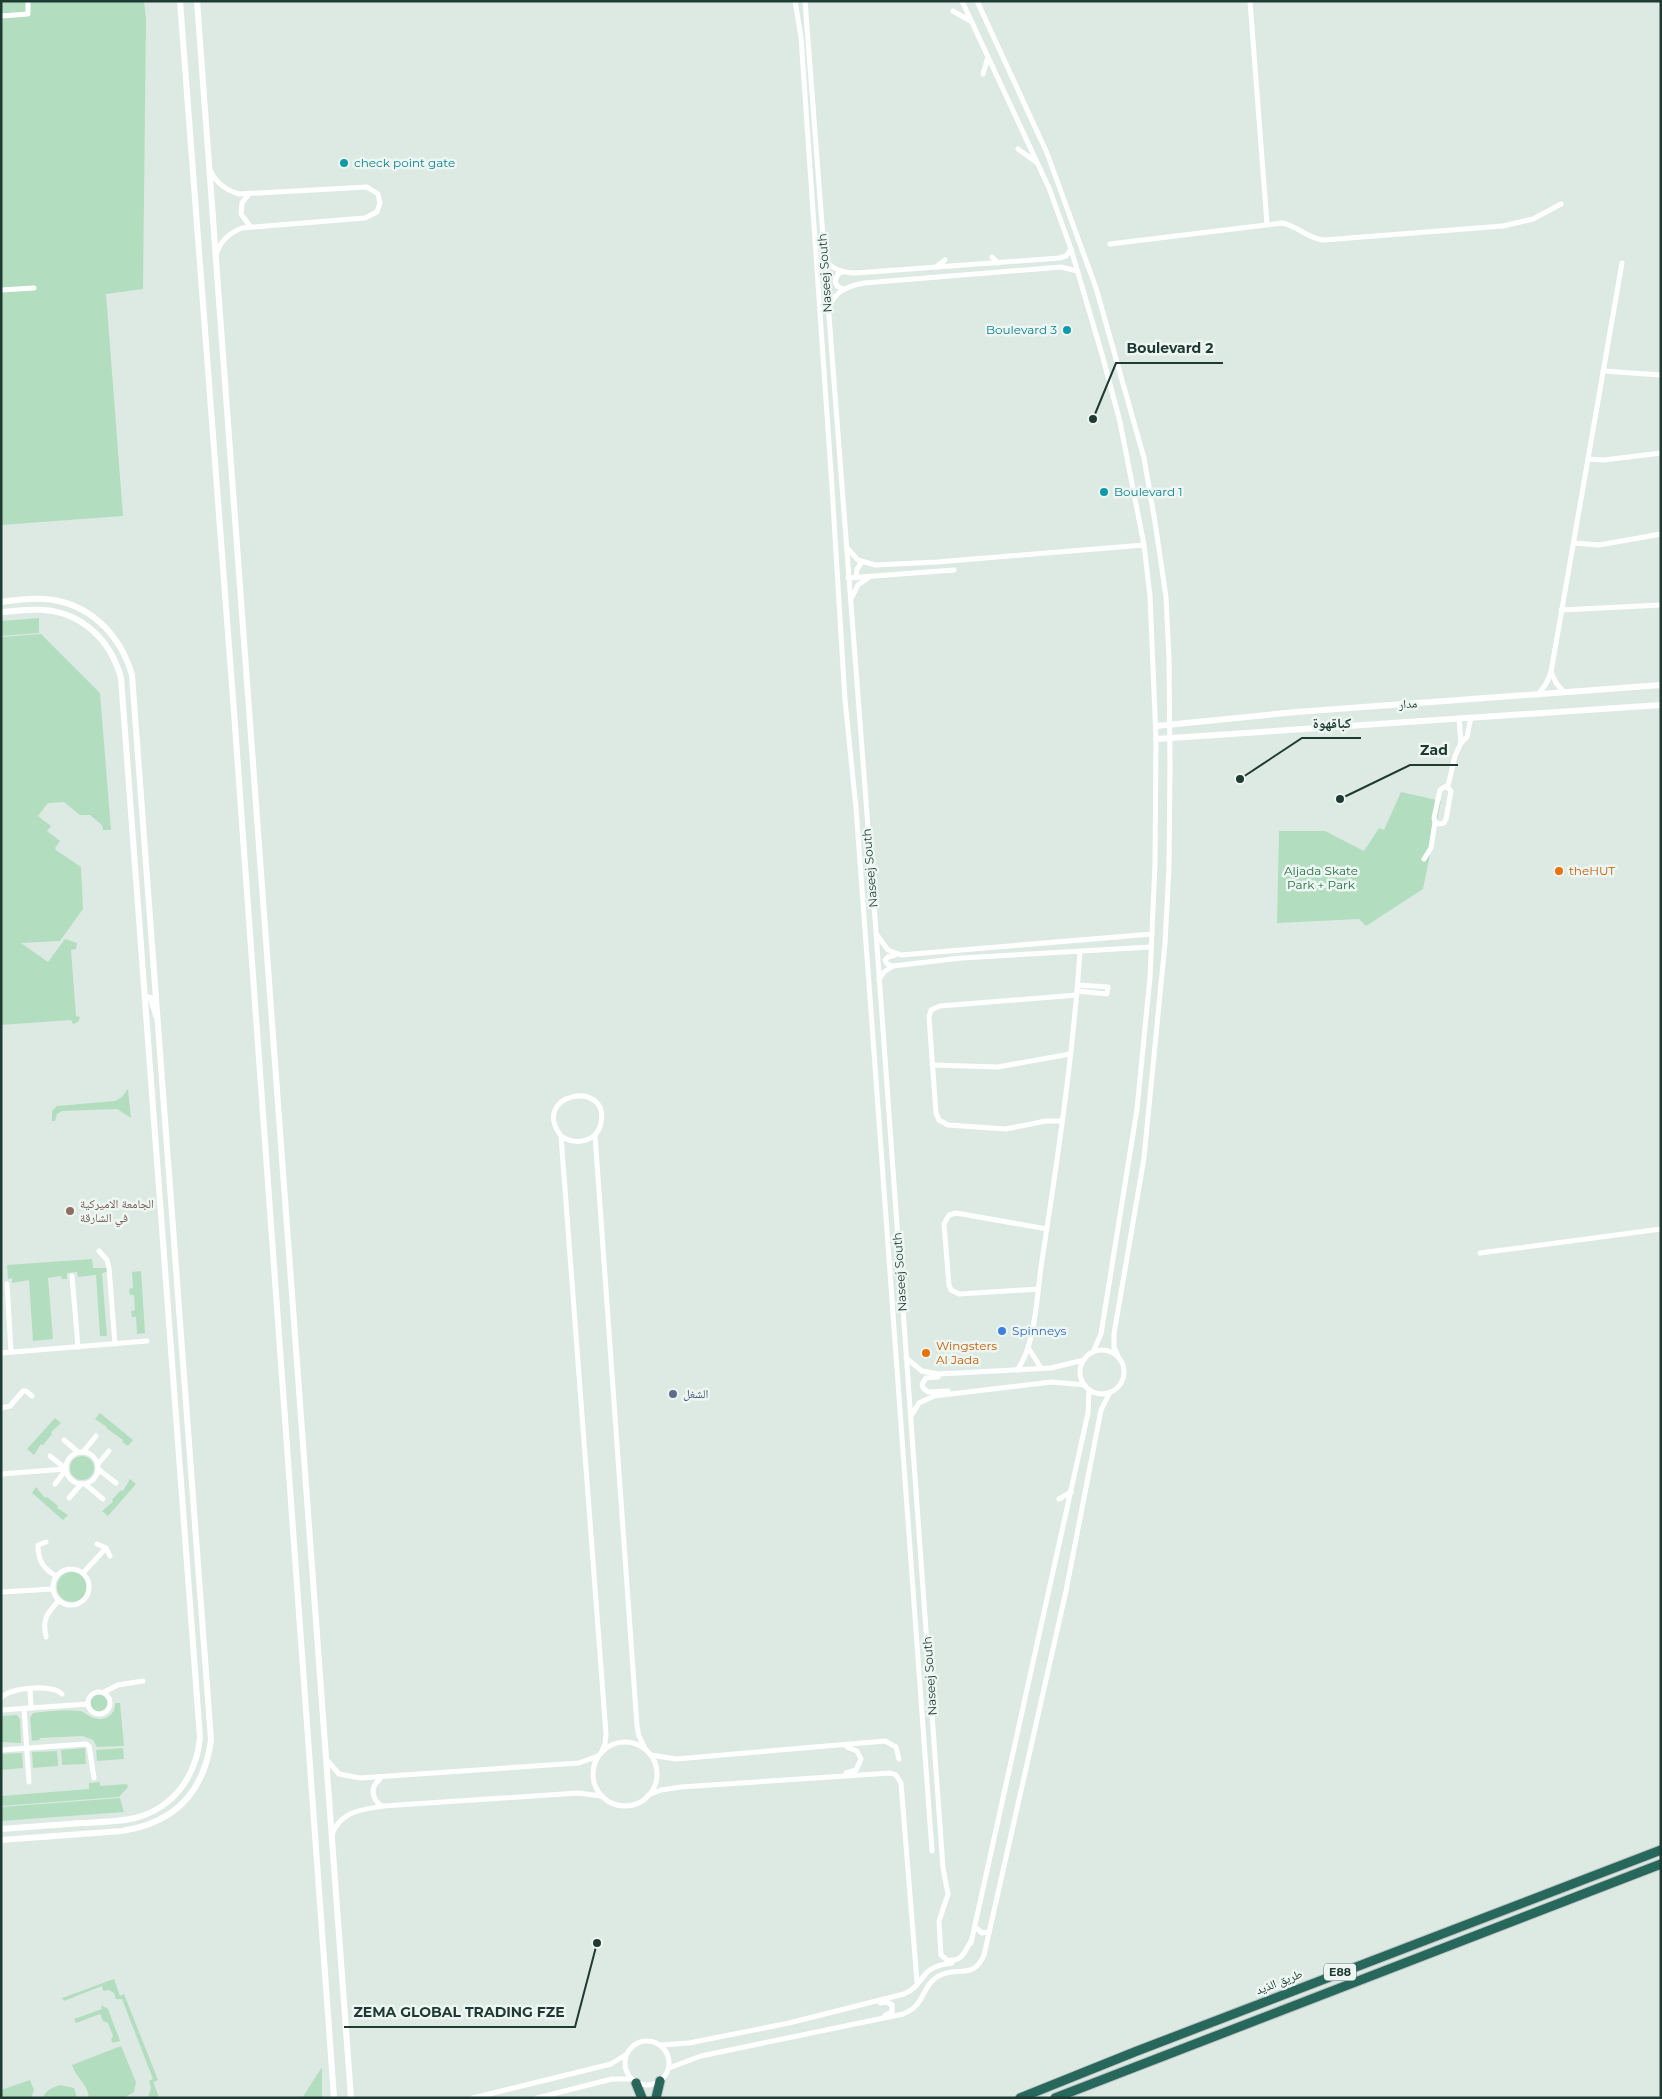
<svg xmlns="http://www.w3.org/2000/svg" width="1662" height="2099" font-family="Montserrat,'Noto Naskh Arabic',sans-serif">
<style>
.green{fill:#b3ddbf}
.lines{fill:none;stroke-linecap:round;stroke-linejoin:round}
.motorway-casing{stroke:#bcc4c2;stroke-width:11}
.minor{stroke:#fff;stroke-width:5}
.tertiary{stroke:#fff;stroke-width:6}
.motorway{stroke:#28675b;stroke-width:9}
.culture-dot{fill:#0f9aa8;stroke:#edf6f2;stroke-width:2}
.food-dot{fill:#e8710a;stroke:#edf6f2;stroke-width:2}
.education-dot{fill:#8d6e63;stroke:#edf6f2;stroke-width:2}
.shop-dot{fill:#3f7fe0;stroke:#edf6f2;stroke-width:2}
.service-dot{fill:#5c6f8a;stroke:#edf6f2;stroke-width:2}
.labels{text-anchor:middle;stroke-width:5;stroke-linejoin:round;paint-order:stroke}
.shield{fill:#edf6f2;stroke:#5c726c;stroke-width:1}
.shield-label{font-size:11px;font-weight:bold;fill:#1e3a32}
.culture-label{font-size:12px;fill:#0d838f;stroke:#edf6f2;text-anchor:start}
.street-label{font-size:12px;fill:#1e3a32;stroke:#edf6f2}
.park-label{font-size:12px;fill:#267244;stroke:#edf6f2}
.food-label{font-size:12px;fill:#c56008;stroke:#edf6f2;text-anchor:start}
.education-label{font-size:12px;fill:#785e54;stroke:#edf6f2;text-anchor:start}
.shop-label{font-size:12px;fill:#366cbe;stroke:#edf6f2;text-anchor:start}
.service-label{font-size:12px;fill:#4e5e75;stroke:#edf6f2;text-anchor:start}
.leader{fill:none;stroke:#1e3a32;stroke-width:2}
.callout-dot{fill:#1e3a32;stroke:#edf6f2;stroke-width:2}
.callout-label{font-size:14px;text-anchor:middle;font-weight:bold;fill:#1e3a32;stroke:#edf6f2;stroke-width:5;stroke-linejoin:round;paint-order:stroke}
</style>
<rect width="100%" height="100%" fill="#ddeae4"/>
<g class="green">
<polygon points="1,1 144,1 146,19 143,289 106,294 123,516 1,525"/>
<polygon points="39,618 39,633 1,636 1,621"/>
<polygon points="41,634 100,693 111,830 103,830 102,825 90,815 80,815 64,802 48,803 38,816 51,826 47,831 60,841 55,848 56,850 81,867 83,909 60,941 21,943 48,962 65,939 77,943 76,949 71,950 76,1016 80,1017 78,1022 73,1024 71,1020 1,1025 1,637"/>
<polygon points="1401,792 1441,801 1423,889 1366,926 1359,919 1277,923 1279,831 1325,831 1364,851 1379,828 1384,830"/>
<polygon points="128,1089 131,1118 117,1109 62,1111 57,1114 55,1121 52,1121 52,1111 57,1106 115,1101 122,1097"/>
<polygon points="92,1259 93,1268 108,1268 107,1272 102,1273 107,1336 100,1336 96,1275 78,1277 77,1272 67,1273 67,1279 62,1279 61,1276 48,1278 53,1339 33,1341 29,1280 12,1283 12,1278 8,1279 7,1265"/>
<polygon points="141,1271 145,1333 137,1334 136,1317 132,1317 131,1311 135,1310 134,1295 130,1295 129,1289 133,1288 132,1272"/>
<polygon points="100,1413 133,1440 128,1446 122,1442 123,1440 106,1428 107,1427 95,1419"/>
<polygon points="55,1418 61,1423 51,1432 52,1434 43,1445 41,1444 34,1455 27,1449"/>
<circle cx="82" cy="1468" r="12"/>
<polygon points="130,1479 136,1484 108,1516 102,1511 113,1502 112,1500 121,1490 123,1491"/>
<polygon points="36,1487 45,1498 47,1497 58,1506 57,1508 68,1515 63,1520 32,1493"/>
<circle cx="72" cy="1587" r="15"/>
<circle cx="99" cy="1703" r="9"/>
<path d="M 115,1703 L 120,1703 L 124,1746 L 97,1747 L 93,1740 L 83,1736 L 40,1738 L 39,1740 L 32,1741 L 30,1718 L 33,1713 C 48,1711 65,1709 80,1711 C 85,1712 88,1716 94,1718 C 104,1722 116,1715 115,1703 Z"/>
<polygon points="17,1715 20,1719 21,1743 1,1742 1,1716"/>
<polygon points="85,1748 86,1764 62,1765 61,1750"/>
<polygon points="123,1748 124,1759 97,1761 96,1750"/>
<polygon points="57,1751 58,1766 33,1768 32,1752"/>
<polygon points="22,1753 23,1768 1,1770 1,1754"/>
<polygon points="100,1782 100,1786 127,1784 128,1787 119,1797 1,1806 1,1796 89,1789 89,1783"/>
<polygon points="120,1798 124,1812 1,1821 1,1807"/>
<polygon points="114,1979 120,1996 124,1994 158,2080 154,2082 153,2081 159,2098 148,2098 151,2088 149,2081 153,2079 122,1999 116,1999 114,1993 109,1990 103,1991 102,1986 64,2001 62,1998"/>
<polygon points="101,2005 108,2009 120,2041 113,2043 111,2040 113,2036 108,2023 103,2021 100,2014 76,2023 74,2019 102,2009"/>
<path d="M 121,2046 L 136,2082 L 134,2092 L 124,2098 L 89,2098 C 88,2084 76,2078 72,2065 Z"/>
<polygon points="322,2067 322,2098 302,2098"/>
<polygon points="30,2080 34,2090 31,2098 1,2098 1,2090"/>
<path d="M 60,2085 L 74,2088 L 77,2098 L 43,2098 C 45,2090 52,2088 60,2085 Z"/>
</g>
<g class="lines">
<defs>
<g id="motorway">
<polyline points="636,2083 642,2098"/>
<polyline points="656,2098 660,2081"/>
<polyline points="1020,2098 1137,2051 1661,1850"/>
<polyline points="1055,2098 1661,1864"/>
</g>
</defs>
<use href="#motorway" class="motorway-casing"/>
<g class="minor">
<polyline points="795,1 801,37 832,487 845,700 856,808 871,1011 932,1851"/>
<path d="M 805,1 L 876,932 L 943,1868 L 948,1894 L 939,1921 L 941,1955 L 947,1960 C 963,1962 964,1952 971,1941"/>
<polyline points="962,1 1049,188 1071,249 1103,358 1120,422 1144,545 1150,596 1156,739 1155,864 1150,977 1137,1109 1101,1334 1093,1352"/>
<polyline points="977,1 1047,153 1096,288 1144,458 1155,522 1166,597 1169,659 1170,765 1169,868 1165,943 1144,1158 1114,1334 1114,1347 1118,1356"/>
<polyline points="1250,1 1267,224"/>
<polyline points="953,11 972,22"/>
<polyline points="1,16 28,14 28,1"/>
<polyline points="983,74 988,57"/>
<polyline points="1018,149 1036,162"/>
<path d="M 210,170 C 216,183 225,190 239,194 L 367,187 L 378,194 L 380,203 L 377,212 L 365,218 L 242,228 C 229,233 220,241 216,255"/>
<polyline points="248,195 242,203 241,214 250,226"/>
<path d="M 1110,244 L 1282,223 C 1298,226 1308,239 1324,240 L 1503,226 L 1533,219 L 1561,204"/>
<polyline points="992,257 998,263"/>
<path d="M 825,260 C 833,270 844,273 856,273 L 1059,258 L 1066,256 L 1071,249"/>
<polyline points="936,267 945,260"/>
<polyline points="842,272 838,274 835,281 837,286 843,289"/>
<polyline points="1,290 34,288"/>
<path d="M 829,307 C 835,291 848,286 864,283 L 1061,267 L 1077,271"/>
<polyline points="1603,371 1661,375"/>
<polyline points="1588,459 1604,460 1661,453"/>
<polyline points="1574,543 1599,545 1661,534"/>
<polyline points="847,548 858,560 875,565 937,562 1144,545"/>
<polyline points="848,578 954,570"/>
<polyline points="856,578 857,569 862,562"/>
<polyline points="851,599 858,585 869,577"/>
<polyline points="1561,610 1661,605"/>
<polyline points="1551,672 1556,683 1564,692"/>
<polyline points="1538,695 1547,682 1551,672 1622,263"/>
<polyline points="1459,718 1461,743"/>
<polygon points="1446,786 1451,791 1446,819 1444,823 1439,824 1435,822 1434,818 1440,790"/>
<polyline points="1448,786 1455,756 1461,743 1467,737 1471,717"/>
<polyline points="1424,859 1431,848 1435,822"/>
<polyline points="877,935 888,950 901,955 1152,934"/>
<polyline points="893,966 887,964 885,960 888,957 895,955"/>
<polyline points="879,980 884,972 893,966 961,958 1151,947"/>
<polyline points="1077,991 1107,994 1108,987 1078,985"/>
<polyline points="932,1065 998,1067 1070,1054"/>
<polyline points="1062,1121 1046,1121 1006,1129 948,1125 939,1120 936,1113 929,1017 931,1010 940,1006 1077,995"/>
<polyline points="595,1135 637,1726 639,1736 646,1750"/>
<path d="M 561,1136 C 576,1146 597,1142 601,1123 C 610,1078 529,1094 561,1136 L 606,1734 L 605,1744 L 601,1753"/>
<polyline points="99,1251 107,1260 109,1268 115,1344"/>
<polyline points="1480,1253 1661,1229"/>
<polyline points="72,1276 78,1347"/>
<polyline points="7,1284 11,1352"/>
<polyline points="1038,1289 959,1294 951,1290 949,1285 944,1224 949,1215 956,1213 1047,1229"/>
<polyline points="1029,1349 1041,1368"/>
<circle cx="1102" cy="1372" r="22"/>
<polyline points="1,1353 147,1341"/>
<polyline points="906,1358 922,1371 939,1374 1051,1368 1084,1360"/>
<path d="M 1017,1370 C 1035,1347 1037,1296 1041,1267 C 1057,1163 1073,1057 1080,951"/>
<polyline points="938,1377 926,1378 922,1384 923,1388 928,1392 948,1391"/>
<polyline points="1,1408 10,1406 23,1391 26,1391 32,1396"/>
<polyline points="911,1416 919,1403 934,1396 1052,1382 1085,1385"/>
<polyline points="64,1440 78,1452"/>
<polyline points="83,1452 96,1436"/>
<circle cx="82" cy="1468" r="16"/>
<polyline points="50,1456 65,1468"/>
<polyline points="98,1464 109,1451"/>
<polyline points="98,1469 116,1483"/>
<polyline points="1,1474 65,1469"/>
<polyline points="55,1484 65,1471"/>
<polyline points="85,1484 103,1499"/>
<polyline points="69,1498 81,1484"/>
<polyline points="1059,1499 1071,1492"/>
<path d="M 46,1542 L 38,1545 C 38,1561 43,1568 56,1576"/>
<polyline points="97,1544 106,1548 110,1556"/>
<circle cx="71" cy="1587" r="18"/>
<polyline points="83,1573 106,1548"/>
<polyline points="1,1592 53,1589"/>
<path d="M 46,1637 C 42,1618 47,1614 59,1600"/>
<polyline points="30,1689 31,1708"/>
<circle cx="99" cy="1703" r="11"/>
<polyline points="104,1692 118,1685 143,1681"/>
<path d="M 1,1698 C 10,1687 52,1684 62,1694"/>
<polyline points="24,1708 29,1782"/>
<polyline points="1,1710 88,1704"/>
<circle cx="625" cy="1774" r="32"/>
<polyline points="1,1750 86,1744 89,1746 94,1778"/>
<polyline points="651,1755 676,1759 885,1741 896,1747 899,1759"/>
<polyline points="327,1760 339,1774 360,1778 579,1763 598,1756"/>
<polyline points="846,1773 856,1770 861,1759 857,1751 847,1747"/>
<path d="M 380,1779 C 370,1787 371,1799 382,1806"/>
<polyline points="648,1795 661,1790 681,1787 890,1773 896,1775 901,1783 917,1982"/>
<path d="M 332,1835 C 340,1811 361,1810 383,1806 L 578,1793 L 601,1796"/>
<polyline points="975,1927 982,1933 989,1932"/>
<polyline points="971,1943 1088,1413 1089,1389"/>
<polyline points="880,2003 887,2002 892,2005 892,2012 885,2015"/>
<circle cx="647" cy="2063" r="22"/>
<path d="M 660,2045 L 689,2043 L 789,2023 L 904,1994 C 927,1984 917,1967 952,1963"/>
<path d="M 669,2068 L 701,2056 L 903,2014 C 926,2005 921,1987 937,1977 C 956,1965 973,1981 984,1955 L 1066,1591 L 1101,1410 L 1110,1392"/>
<polyline points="473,2098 611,2064 627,2054"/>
<polyline points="537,2098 612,2079 631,2079"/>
</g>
<g class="tertiary">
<polyline points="180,1 234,712 334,2098"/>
<polyline points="197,1 351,2098"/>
<path d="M 1,602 C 15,600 30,598 44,599 C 89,602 120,634 132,675 L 211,1740 C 204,1793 174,1823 122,1831 L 1,1840"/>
<path d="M 1,612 C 15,611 30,609 44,610 C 83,613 111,641 121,678 L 200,1738 C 196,1776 174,1808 135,1818 C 118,1822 99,1822 82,1823 C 55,1825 28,1827 1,1829"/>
<polyline points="1156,726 1296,712 1661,685"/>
<polyline points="1156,739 1661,705"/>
<polyline points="145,997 151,998 156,1016"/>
</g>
<use href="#motorway" class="motorway"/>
</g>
<g class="culture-dot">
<circle cx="344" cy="163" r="5"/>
<circle cx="1067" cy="330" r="5"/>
<circle cx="1104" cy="492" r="5"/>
</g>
<g class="food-dot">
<circle cx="1559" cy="871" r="5"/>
<circle cx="926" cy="1353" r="5"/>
</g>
<circle class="education-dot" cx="70" cy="1211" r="5"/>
<circle class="shop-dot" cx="1002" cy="1331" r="5"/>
<circle class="service-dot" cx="673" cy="1394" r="5"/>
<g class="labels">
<rect class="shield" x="1324" y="1963.5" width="32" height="17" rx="4"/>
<g class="shield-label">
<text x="1340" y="1976">E88</text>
</g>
<g class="culture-label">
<text x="354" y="167">check point gate</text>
<text x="1057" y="334" text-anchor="end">Boulevard 3</text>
<text x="1114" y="496">Boulevard 1</text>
</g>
<g class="street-label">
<text transform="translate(825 273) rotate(-94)" y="4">Naseej South</text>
<text transform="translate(1408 704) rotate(-4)" y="4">مدار</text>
<text transform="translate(870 868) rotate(-95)" y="4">Naseej South</text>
<text transform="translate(900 1272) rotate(-94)" y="4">Naseej South</text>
<text transform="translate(930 1676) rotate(-94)" y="4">Naseej South</text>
<text transform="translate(1279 1982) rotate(-21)" y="4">طريق الذيد</text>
</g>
<g class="park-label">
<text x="1321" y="875">Aljada Skate<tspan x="1321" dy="14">Park + Park</tspan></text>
</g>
<g class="food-label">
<text x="1569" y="875">theHUT</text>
<text x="936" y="1350">Wingsters<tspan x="936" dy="14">Al Jada</tspan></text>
</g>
<g class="education-label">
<text x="80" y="1208">الجامعة الاميركية<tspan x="80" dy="14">في الشارقة</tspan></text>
</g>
<g class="shop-label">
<text x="1012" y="1335">Spinneys</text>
</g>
<g class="service-label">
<text x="683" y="1398">الشغل</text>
</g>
</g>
<path class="leader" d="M1093 419L1116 363H1223M1240 779L1302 738H1361M1340 799L1410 765H1458M597 1943L575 2027H344"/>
<g class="callout-dot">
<circle cx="1093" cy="419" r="5"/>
<circle cx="1240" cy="779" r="5"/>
<circle cx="1340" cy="799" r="5"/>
<circle cx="597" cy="1943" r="5"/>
</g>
<g class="callout-label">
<text x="1170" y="353">Boulevard 2</text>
<text x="1332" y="728">كباقهوة</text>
<text x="1434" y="755">Zad</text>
<text x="459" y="2017">ZEMA GLOBAL TRADING FZE</text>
</g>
<rect width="1662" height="2099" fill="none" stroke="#1e3a32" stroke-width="5"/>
</svg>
